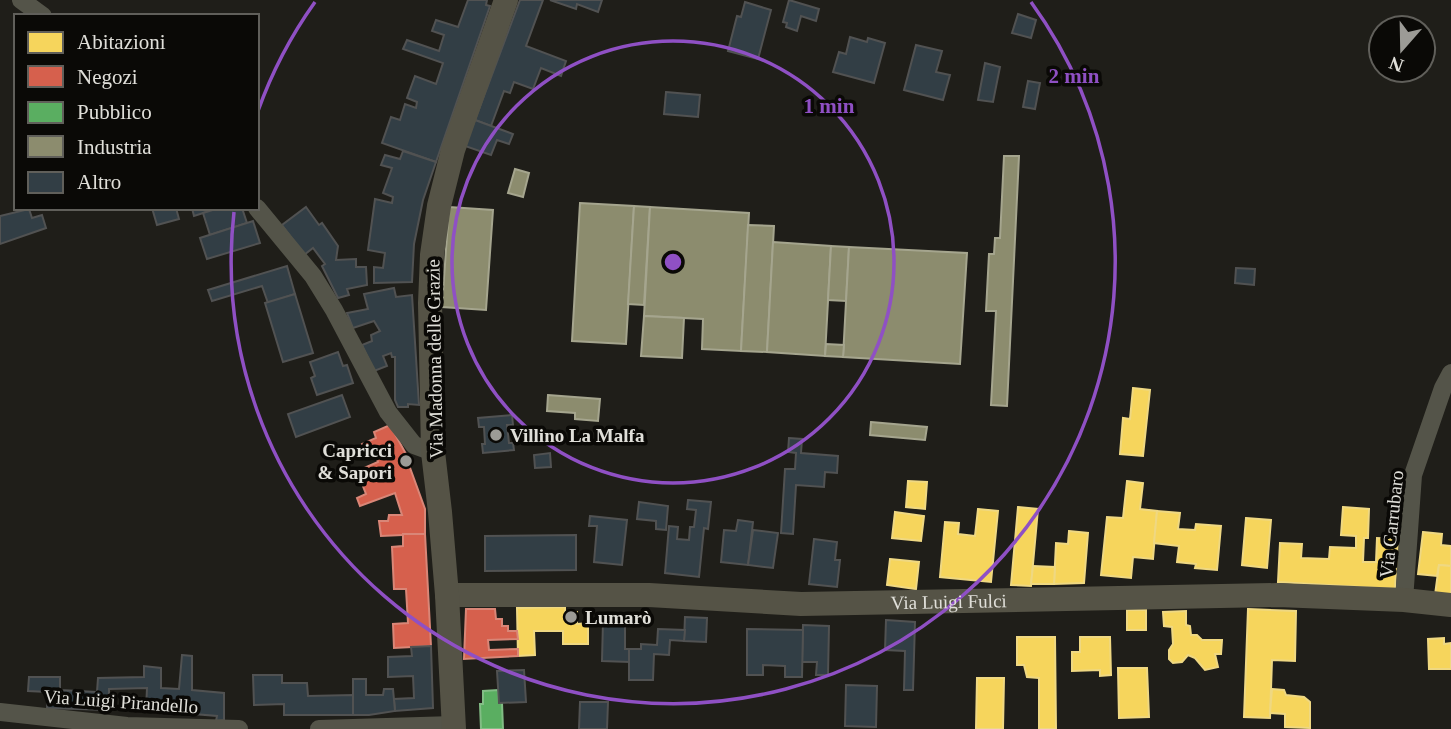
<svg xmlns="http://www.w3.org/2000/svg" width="1451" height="729" font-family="Georgia,serif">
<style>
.homes{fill:#f6d55c;stroke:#efd882;stroke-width:2}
.shops{fill:#d6604d;stroke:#d98677;stroke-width:2}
.public{fill:#5aae61;stroke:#82bd85;stroke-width:2}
.industry{fill:#8c8c6e;stroke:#a5a58e;stroke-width:2}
.building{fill:#323e45;stroke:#515252;stroke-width:2}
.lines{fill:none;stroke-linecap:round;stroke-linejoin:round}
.street{stroke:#545449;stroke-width:18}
.secondary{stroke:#555346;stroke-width:24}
.ring{fill:none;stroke:#8f50c4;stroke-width:3.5}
.poi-dot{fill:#9c9b96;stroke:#0a0906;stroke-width:2.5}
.labels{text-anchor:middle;stroke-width:7;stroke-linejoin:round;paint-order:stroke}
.street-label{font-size:19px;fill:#e0dfd9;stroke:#0a0906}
.poi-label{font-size:19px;font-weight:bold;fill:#e0dfd9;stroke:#0a0906;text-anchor:start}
.centre{fill:#8f50c4;stroke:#0a0906;stroke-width:3.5}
.ring-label{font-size:21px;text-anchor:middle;font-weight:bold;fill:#8f50c4;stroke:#0a0906;stroke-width:7;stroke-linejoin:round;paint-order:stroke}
</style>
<rect width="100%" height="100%" fill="#1f1e19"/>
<g class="homes">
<polygon points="1133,388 1150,390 1143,456 1120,454 1123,418 1130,419"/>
<polygon points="908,481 927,482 925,509 906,507"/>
<polygon points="1127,481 1143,483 1140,509 1157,511 1153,559 1133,557 1131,578 1101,575 1107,517 1123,518"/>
<polygon points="1018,507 1038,509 1031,586 1011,585"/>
<polygon points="1343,507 1369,509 1368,538 1364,538 1363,562 1376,562 1377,538 1398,539 1395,589 1278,582 1280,543 1302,544 1301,558 1329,559 1330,547 1356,548 1356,536 1341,535"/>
<polygon points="978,509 998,511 991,582 940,577 945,522 959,523 958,534 975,536"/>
<polygon points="1157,511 1180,513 1178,529 1195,530 1196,524 1221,526 1217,570 1195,568 1196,564 1177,562 1179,546 1154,543"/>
<polygon points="895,512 924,516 921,541 892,538"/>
<polygon points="1246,518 1271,520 1267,568 1242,565"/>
<polygon points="1069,531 1088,533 1084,583 1054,584 1056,543 1068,544"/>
<polygon points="1423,532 1442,534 1441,545 1451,546 1451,566 1439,565 1437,576 1418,574"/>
<polygon points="890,559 919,562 916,589 887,585"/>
<polygon points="1439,565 1451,566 1451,597 1435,595"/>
<polygon points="1033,566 1055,567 1054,584 1031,584"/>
<polygon points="565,607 565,612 577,612 577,624 588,623 588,644 563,644 563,631 534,631 535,655 518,656 517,608"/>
<polygon points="1248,609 1296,611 1295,661 1272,660 1270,718 1244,717"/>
<rect x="1127" y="610" width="19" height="20"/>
<polygon points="1186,611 1186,625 1190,626 1191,635 1197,635 1202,640 1222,640 1221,654 1215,654 1218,667 1205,670 1195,658 1188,655 1182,662 1173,663 1169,659 1169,650 1173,644 1172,627 1164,626 1163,612"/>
<polygon points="1017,637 1055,637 1056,729 1039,729 1039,678 1027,677 1024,665 1017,665"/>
<polygon points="1080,637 1110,637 1111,675 1100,676 1100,670 1072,671 1072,652 1080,652"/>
<polygon points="1444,638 1444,644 1451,643 1451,669 1429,669 1428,639"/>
<polygon points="1118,668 1147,668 1149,717 1119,718"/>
<polygon points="977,678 1004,678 1003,729 976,729"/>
<polygon points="1272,689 1284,690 1286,695 1304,697 1310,702 1310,728 1285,727 1285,714 1270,713"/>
</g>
<g class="shops">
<polygon points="390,425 411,463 409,465 425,509 425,534 381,536 379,521 388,521 389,515 402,515 395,493 360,506 357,498 366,494 357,471 378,462 374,452 365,454 362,444 376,438 374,432"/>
<polygon points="403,534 425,534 431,646 394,648 393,624 408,623 406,589 394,589 392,547 403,546"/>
<polygon points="466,609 495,609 496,619 502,619 502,626 508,626 508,631 517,631 518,639 488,640 489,650 518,649 518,656 464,659"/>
</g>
<polygon class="public" points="498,690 499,703 502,703 503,729 481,729 480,704 483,704 483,691"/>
<g class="industry">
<polygon points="1004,156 1019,156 1007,406 991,405 996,311 986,311 989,254 994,254 995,238 1000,238"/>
<polygon points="515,169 529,173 523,197 508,193"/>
<polygon points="580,203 634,206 626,344 572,341"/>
<polygon points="634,206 650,207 644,305 628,304"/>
<polygon points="449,207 493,210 486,310 442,307"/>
<polygon points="650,207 749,213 741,351 702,349 703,319 644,316"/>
<polygon points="748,225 774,226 767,352 741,351"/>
<polygon points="773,242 831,246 825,356 767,352"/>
<polygon points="831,246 849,247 846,301 828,300"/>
<polygon points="849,247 967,253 960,364 843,357"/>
<polygon points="644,316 684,318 682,358 641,356"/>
<polygon points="826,344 844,345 843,357 825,356"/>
<polygon points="548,395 600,399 598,421 575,419 575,413 547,411"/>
<polygon points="871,422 927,427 925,440 870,435"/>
</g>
<g class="building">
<polygon points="468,0 487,0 486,5 490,6 436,162 382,143 391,117 400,120 405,104 416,108 417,102 407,98 415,76 436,84 443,63 403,49 407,40 439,51 444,35 432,31 436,20 458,27"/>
<polygon points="520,0 543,0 526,46 566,61 561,76 541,68 533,89 514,82 510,93 504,91 491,126 475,120"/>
<polygon points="550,0 602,0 598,12 577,4 576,9"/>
<polygon points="789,0 819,9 816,21 801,16 797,31 786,27 787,23 783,22"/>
<polygon points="745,2 771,10 758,59 728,51 737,16 741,17"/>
<polygon points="1018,14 1036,20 1031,38 1012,33"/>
<polygon points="850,37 867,42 868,38 885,43 874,83 833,72 839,52 846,54"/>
<polygon points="916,45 942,51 936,72 950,75 943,100 904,90"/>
<polygon points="985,63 1000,67 993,102 978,100"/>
<polygon points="1028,81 1040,83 1035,109 1023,107"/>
<polygon points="666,92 700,95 698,117 664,114"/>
<polygon points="475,120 513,134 509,144 497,140 491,155 465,146"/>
<polygon points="403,151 436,162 423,200 414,244 412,282 374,283 374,267 383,268 385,253 368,250 375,199 392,203 393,197 383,193 392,168 381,165 385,155 400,159"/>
<polygon points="306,207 319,225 322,223 338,246 336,260 356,259 356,267 366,267 367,285 347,289 349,295 338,298 322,266 325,264 313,248 304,255 282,225"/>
<polygon points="152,208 176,208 179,219 157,225"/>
<polygon points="192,208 219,208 194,216"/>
<polygon points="219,208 242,208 247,223 210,235 203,213"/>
<polygon points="29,209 32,218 42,215 46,228 0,244 0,216"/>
<polygon points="253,221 260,243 207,259 200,238"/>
<polygon points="287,266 295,294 268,303 262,286 212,301 208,290"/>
<polygon points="1236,268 1255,269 1254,285 1235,283"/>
<polygon points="394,288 396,297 412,295 419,405 408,404 408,407 398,407 395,400 395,357 392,357 391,353 383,356 387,366 374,371 362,345 372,341 371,335 380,331 374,321 353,328 347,313 368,309 364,294"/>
<polygon points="295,294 313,353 283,362 265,303"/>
<polygon points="338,352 343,366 347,365 353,383 317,395 311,378 315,376 310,362"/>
<polygon points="342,395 350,417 296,437 288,414"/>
<polygon points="512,415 513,425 507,425 509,443 513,443 514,450 483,453 482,444 485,444 484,427 479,427 478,418"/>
<polygon points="789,438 802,439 801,453 838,456 837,473 825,472 824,487 796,485 793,534 781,533 785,469 795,469 796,453 788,452"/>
<polygon points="550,453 551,467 535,468 534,455"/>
<polygon points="688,500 711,502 708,529 704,528 699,577 665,573 669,526 678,527 677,539 689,540 690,527 694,527 696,510 687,509"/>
<polygon points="639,502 668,506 666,530 656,529 656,521 637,519"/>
<polygon points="590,516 627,520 622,565 594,562 597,526 589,526"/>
<polygon points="738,520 753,522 748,565 721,562 724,530 736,531"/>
<polygon points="753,530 778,533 773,568 748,565"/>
<polygon points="576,535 576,570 485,571 485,536"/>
<polygon points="814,539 837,542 835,560 840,560 837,587 809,584"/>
<polygon points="685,617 707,618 706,642 684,641"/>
<polygon points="886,620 915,622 913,690 904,690 905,651 885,650"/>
<polygon points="603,621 625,622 625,649 629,649 629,662 602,661"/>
<polygon points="803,625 829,626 828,675 816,675 817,662 802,662"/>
<polygon points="658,629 685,630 684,641 670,640 669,655 654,654 653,680 629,680 629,649 641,649 641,644 657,645"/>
<polygon points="747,629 803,630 802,677 785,677 785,666 763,665 763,675 747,675"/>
<polygon points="431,646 433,708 395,711 394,699 414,698 413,676 388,677 388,657 412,656 411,647"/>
<polygon points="182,655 192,656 192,690 224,693 224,720 216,721 217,716 146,710 147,688 109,689 109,710 47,708 48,692 28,691 29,677 60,677 60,690 97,692 98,678 144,677 144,666 161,668 161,688 179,689"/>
<polygon points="524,670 526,702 499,703 497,671"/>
<polygon points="253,675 282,675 282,683 307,683 308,696 353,695 353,715 284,715 284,704 254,705"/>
<polygon points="353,679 366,679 366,695 383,695 384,689 393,689 395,711 369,715 353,715"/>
<polygon points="846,685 877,686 876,727 845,726"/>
<polygon points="580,702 608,702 607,729 579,729"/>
</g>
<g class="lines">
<g class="street">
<polyline points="21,0 43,16"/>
<polyline points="257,208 313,276 334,310 388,412 414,445 433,452"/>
<polyline points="1404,600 1413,475 1443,388 1451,373"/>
<polyline points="0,712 127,726 239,729"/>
<polyline points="319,729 454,725"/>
</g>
<g class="secondary">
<path id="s1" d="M 447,595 L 649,595 L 801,604 L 1278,595 L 1404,600 L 1451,605"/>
<polyline points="454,729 447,595 440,512 433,452 430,303 432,255 439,206 453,150 506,0"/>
</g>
</g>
<g class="ring">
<circle cx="673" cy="262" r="221"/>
<path d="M258 111A442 442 0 0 1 315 2M1031 2A442 442 0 1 1 234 212"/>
</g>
<g class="poi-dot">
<circle cx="496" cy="435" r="7"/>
<circle cx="406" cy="461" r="7"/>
<circle cx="571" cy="617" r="7"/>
</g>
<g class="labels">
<g class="street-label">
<text transform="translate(434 359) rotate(-91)" y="7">Via Madonna delle Grazie</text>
<text transform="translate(1391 524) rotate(-84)" y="7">Via Carrubaro</text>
<text dy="7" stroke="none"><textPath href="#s1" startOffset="502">Via Luigi Fulci</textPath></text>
<text transform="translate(121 701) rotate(4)" y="7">Via Luigi Pirandello</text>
</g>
<g class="poi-label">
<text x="510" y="442">Villino La Malfa</text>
<text x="392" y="457" text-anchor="end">Capricci<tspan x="392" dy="22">&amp; Sapori</tspan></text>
<text x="585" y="624">Lumarò</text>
</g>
</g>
<circle cx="673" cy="262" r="10" class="centre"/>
<g class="ring-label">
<text x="1074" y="83">2 min</text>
<text x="829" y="113">1 min</text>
</g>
<rect x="14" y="14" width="245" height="196" fill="#0a0906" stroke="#605f5a" stroke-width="2"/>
<rect x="28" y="32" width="35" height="21" fill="#f6d55c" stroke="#605f5a" stroke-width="2"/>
<text x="77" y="49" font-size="21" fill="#e0dfd9">Abitazioni</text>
<rect x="28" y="66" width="35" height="21" fill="#d6604d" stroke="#605f5a" stroke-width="2"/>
<text x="77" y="84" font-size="21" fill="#e0dfd9">Negozi</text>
<rect x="28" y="102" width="35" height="21" fill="#5aae61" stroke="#605f5a" stroke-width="2"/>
<text x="77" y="119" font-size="21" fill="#e0dfd9">Pubblico</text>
<rect x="28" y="136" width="35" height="21" fill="#8c8c6e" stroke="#605f5a" stroke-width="2"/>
<text x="77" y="154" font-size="21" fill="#e0dfd9">Industria</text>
<rect x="28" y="172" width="35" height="21" fill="#323e45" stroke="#605f5a" stroke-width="2"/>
<text x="77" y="189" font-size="21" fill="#e0dfd9">Altro</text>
<g transform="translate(1402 49) rotate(200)"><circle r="33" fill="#0a0906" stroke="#605f5a" stroke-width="2"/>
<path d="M0-5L12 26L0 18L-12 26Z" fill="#9c9b96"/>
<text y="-10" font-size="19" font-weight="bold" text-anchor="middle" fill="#e0dfd9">N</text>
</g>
</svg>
